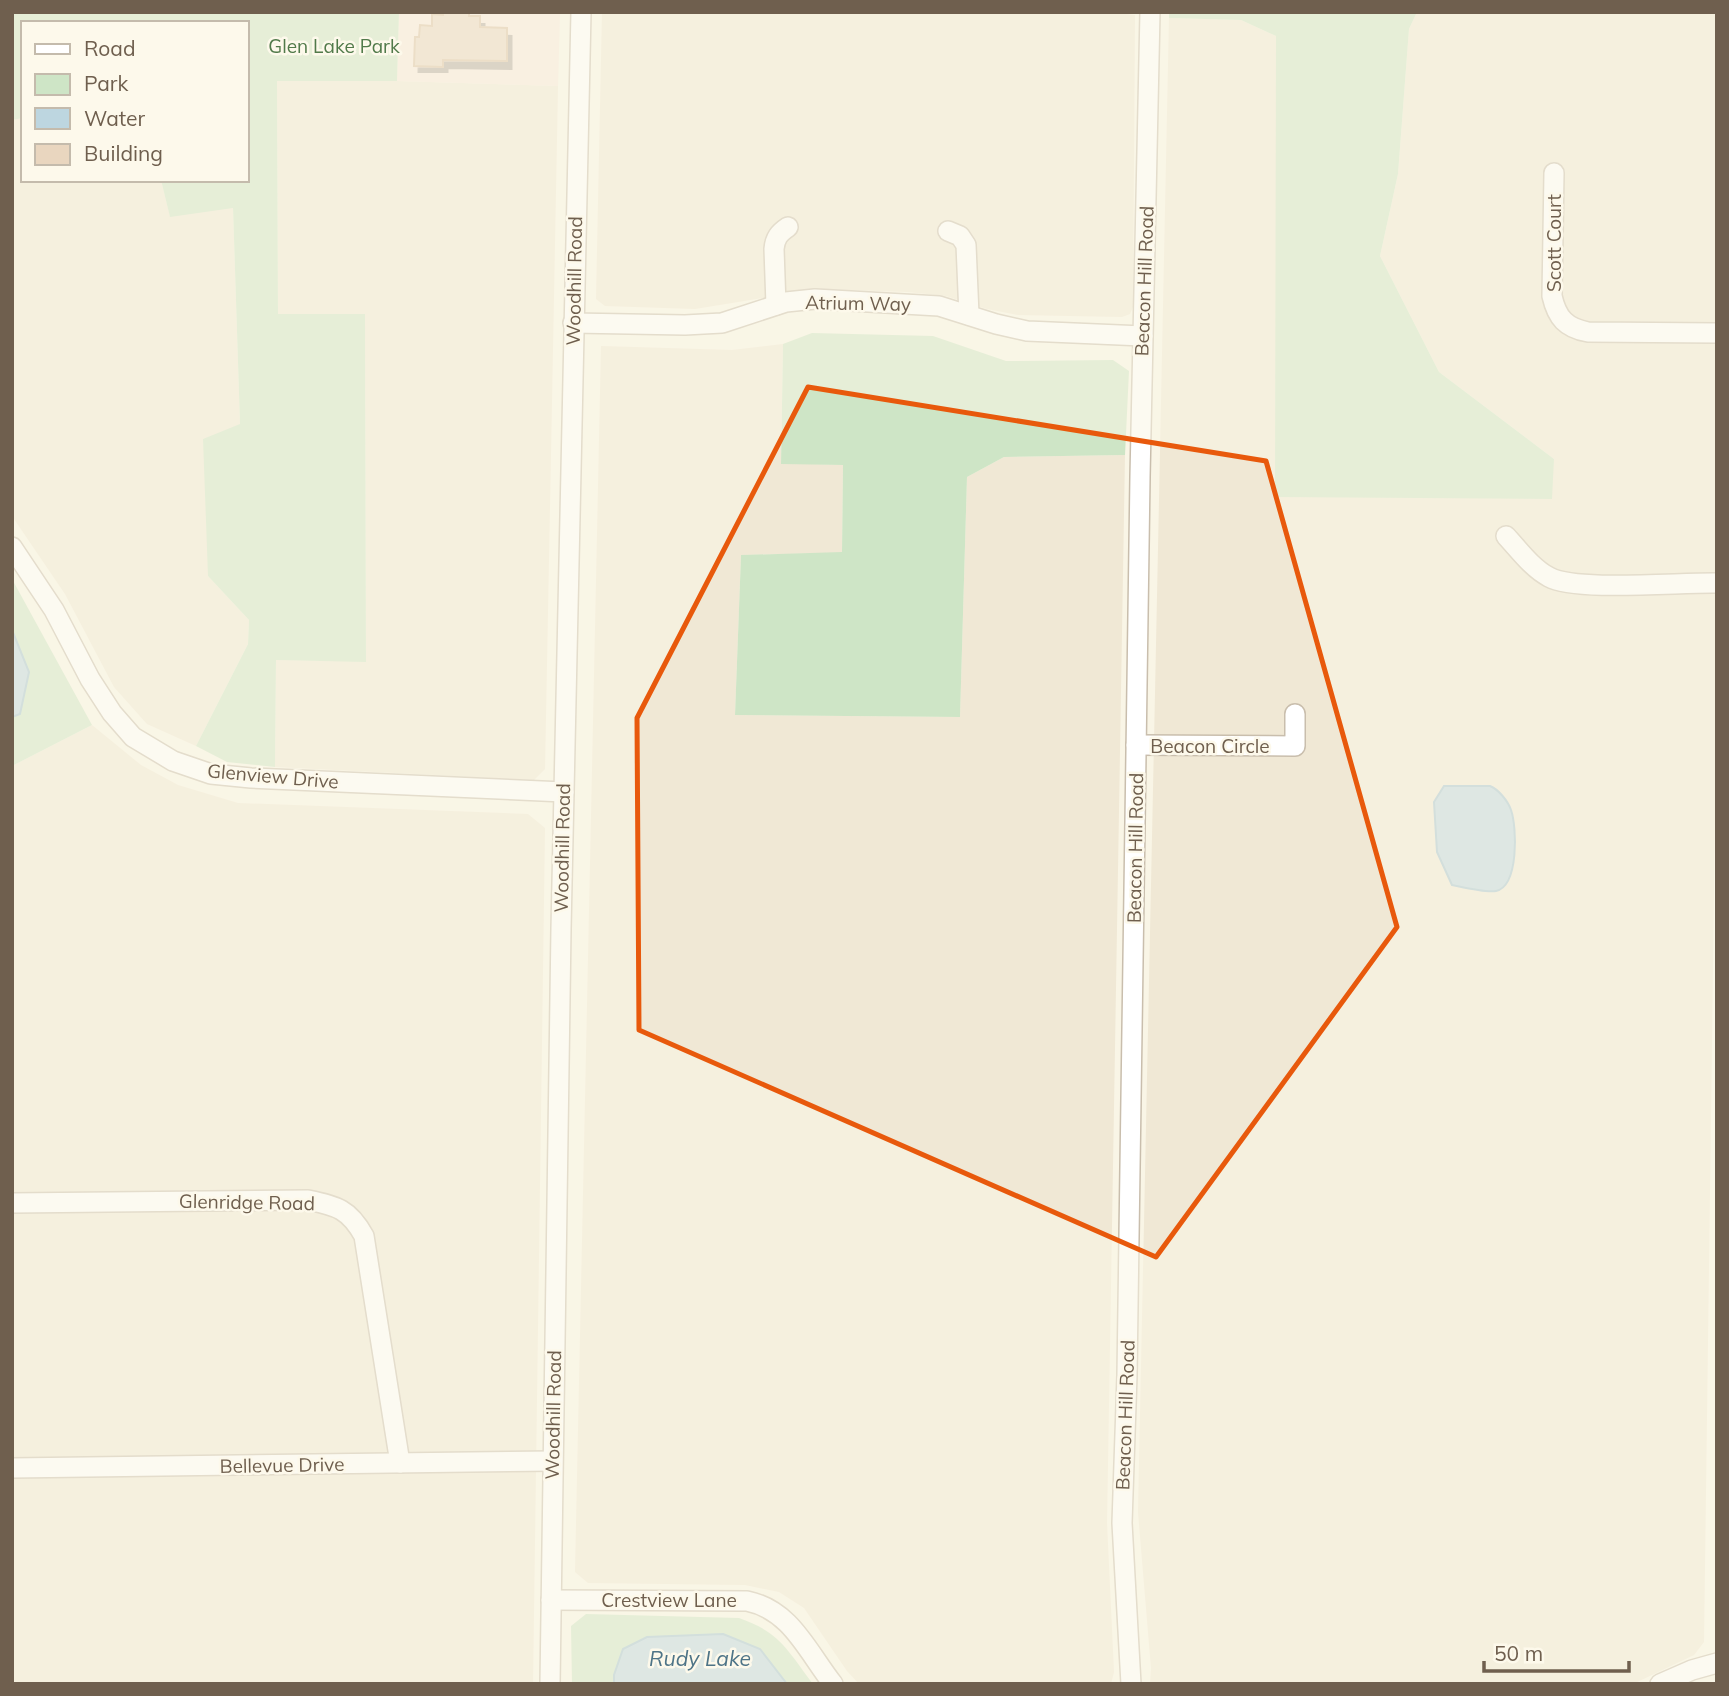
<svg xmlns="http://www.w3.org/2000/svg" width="1729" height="1696" font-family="Mulish,sans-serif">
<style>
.residential{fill:#f0e8d5}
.commercial{fill:#f8e8db}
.green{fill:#cee5c6}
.water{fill:#bdd6e0;stroke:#a4c3d1;stroke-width:2}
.building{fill:#e9d6bf;stroke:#dcc2a3;stroke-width:2;filter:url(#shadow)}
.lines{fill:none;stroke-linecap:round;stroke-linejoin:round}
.minor-casing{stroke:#c9bead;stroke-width:22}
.minor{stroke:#fff;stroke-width:19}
.marked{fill:none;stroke:#e8590c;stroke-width:5;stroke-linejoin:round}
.labels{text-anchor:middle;stroke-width:5;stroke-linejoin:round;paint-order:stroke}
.park-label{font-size:19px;fill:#517a4a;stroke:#fdf9eb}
.street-label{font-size:19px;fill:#6f5f4e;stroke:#fdf9eb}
.water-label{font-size:21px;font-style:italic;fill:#4e7487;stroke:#fdf9eb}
</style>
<defs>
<filter id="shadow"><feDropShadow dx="4.5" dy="8" stdDeviation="0" flood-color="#0004"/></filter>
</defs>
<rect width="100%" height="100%" fill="#f9f5e6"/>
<g class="residential">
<polygon points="602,12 1110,12 1135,15 1133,307 1130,314 1122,317 1018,315 987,309 946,296 908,292 819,289 695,309 605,306 596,299"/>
<polygon points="1417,12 1717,12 1717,666 1704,1642 1694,1655 1633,1684 1150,1684 1151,1668 1138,1512 1169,18 1241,20 1276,36 1276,497 1554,459 1439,372 1380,256 1398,174 1409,29"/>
<polygon points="277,80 397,81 558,86 545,769 534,780 275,767 276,660 366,661 365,315 278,314"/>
<polygon points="23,118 23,180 161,180 170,216 233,207 240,425 208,576 249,620 248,644 196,746 147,724 114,687 65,594 12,516 12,120"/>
<polygon points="783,344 781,463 843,465 842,553 741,555 735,715 960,717 967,477 1004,457 1125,455 1107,1523 1114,1672 1111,1684 859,1684 847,1671 804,1608 779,1592 745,1585 588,1583 575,1572 601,346 732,350"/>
<polygon points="92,725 141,765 178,785 238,803 528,814 545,828 533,1684 12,1684 12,766"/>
</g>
<polygon class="commercial" points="399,12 560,12 558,86 397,81"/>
<g class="green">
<polygon points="12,12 399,12 397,81 277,81 278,314 365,314 366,662 276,660 275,767 227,762 196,746 248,644 249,620 208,576 203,439 240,424 233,208 170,217 161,180 247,180 247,23 23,23 23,118 12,120"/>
<polygon points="1169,12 1417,12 1409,29 1398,174 1380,256 1439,372 1554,459 1552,499 1275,497 1276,36 1241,20 1169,18"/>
<polygon points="812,333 933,336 1006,361 1113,360 1129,371 1125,455 1004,457 967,477 960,717 735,715 741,555 842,552 843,465 781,464 783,344"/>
<polygon points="12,579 92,725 12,766 12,717 20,714 29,672 12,630"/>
<path d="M 586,1614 L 739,1618 C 780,1632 788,1651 813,1684 L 787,1684 L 760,1649 L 723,1634 L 647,1637 L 614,1675 L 614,1684 L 572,1684 L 571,1626 Z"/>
</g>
<g class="water">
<polygon points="12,630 29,672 20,714 12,717"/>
<path d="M 1444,786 L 1490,786 C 1498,789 1508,801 1511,810 C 1517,827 1519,886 1496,891 C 1486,893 1462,887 1452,885 L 1437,852 L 1434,802 Z"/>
<polygon points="723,1634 760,1649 787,1684 614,1684 614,1675 623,1649 647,1637"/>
</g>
<polygon class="building" points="443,12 469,12 469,16 480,16 480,27 507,28 507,61 443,60 443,67 414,66 415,37 419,37 420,25 432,26 432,14 443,15"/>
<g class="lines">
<defs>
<g id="minor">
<path d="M 1554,173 L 1552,296 C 1557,318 1566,328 1588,332 L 1717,333"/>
<polyline points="948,231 960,236 966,245 969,315"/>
<path d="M 776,305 L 774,249 C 775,238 779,233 788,227"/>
<polyline points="573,323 685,325 722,323 786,302 815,299 939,306 996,324 1027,331 1143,336"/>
<path d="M 1506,536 C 1519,550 1532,568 1549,577 C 1576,592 1681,582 1717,583"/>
<polyline points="12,547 54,610 90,679 112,713 133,737 173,761 211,774 251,778 564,792"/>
<polyline points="1136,745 1295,746 1295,714"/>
<path d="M 12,1203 L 308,1200 C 337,1206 349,1209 364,1236 L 400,1463"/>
<polyline points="12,1468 552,1461"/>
<path d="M 551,1600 L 747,1601 C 791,1610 807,1651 833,1684"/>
<polyline points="550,1684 561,929 581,12"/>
<polyline points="1131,1684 1122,1523 1127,1375 1140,477 1150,12"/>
<polyline points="1660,1684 1692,1670 1717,1663"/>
</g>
</defs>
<use href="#minor" class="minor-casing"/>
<use href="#minor" class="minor"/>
</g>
<path d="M0 0H1729V1696H0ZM 808,387 L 1266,461 L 1397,927 L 1156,1257 L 639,1030 L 637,718 Z" fill="#f9f5e6" fill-opacity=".55" fill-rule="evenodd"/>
<path class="marked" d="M 808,387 L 1266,461 L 1397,927 L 1156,1257 L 639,1030 L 637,718 Z"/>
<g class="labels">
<g class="park-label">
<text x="334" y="53">Glen Lake Park</text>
</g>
<g class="street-label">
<text transform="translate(1554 243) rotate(-90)" y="7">Scott Court</text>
<text transform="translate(574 281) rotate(-89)" y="7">Woodhill Road</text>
<text transform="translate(1144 281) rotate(-88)" y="7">Beacon Hill Road</text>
<text transform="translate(858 303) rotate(1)" y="7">Atrium Way</text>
<text x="1210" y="753">Beacon Circle</text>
<text transform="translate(273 776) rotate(5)" y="7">Glenview Drive</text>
<text transform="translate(562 848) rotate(-89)" y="7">Woodhill Road</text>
<text transform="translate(1135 848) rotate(-89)" y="7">Beacon Hill Road</text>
<text transform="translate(247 1202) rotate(1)" y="7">Glenridge Road</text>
<text transform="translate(553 1415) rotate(-89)" y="7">Woodhill Road</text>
<text transform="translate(1125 1415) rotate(-88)" y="7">Beacon Hill Road</text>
<text transform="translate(282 1465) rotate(-1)" y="7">Bellevue Drive</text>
<text x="669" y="1607">Crestview Lane</text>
</g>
<g class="water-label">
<text x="700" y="1666">Rudy Lake</text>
</g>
</g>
<rect width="1729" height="1696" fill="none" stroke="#6f5f4e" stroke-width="28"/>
<rect x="21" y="21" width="228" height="161" fill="#fdf9eb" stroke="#c4bbac" stroke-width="2"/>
<rect x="35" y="44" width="35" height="10" fill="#ffffff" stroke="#c4bbac" stroke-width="2"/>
<text x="84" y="56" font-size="21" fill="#6f5f4e">Road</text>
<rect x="35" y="74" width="35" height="21" fill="#cee5c6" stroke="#c4bbac" stroke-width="2"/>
<text x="84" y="91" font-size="21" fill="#6f5f4e">Park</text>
<rect x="35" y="108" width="35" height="21" fill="#bdd6e0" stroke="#c4bbac" stroke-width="2"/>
<text x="84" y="126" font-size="21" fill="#6f5f4e">Water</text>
<rect x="35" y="144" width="35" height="21" fill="#e9d6bf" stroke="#c4bbac" stroke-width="2"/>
<text x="84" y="161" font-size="21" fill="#6f5f4e">Building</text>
<path d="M1484 1661v10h145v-10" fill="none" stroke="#6f5f4e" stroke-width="3.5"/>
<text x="1494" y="1661" font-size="21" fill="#6f5f4e" stroke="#fdf9eb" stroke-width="5" paint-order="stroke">50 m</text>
</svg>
